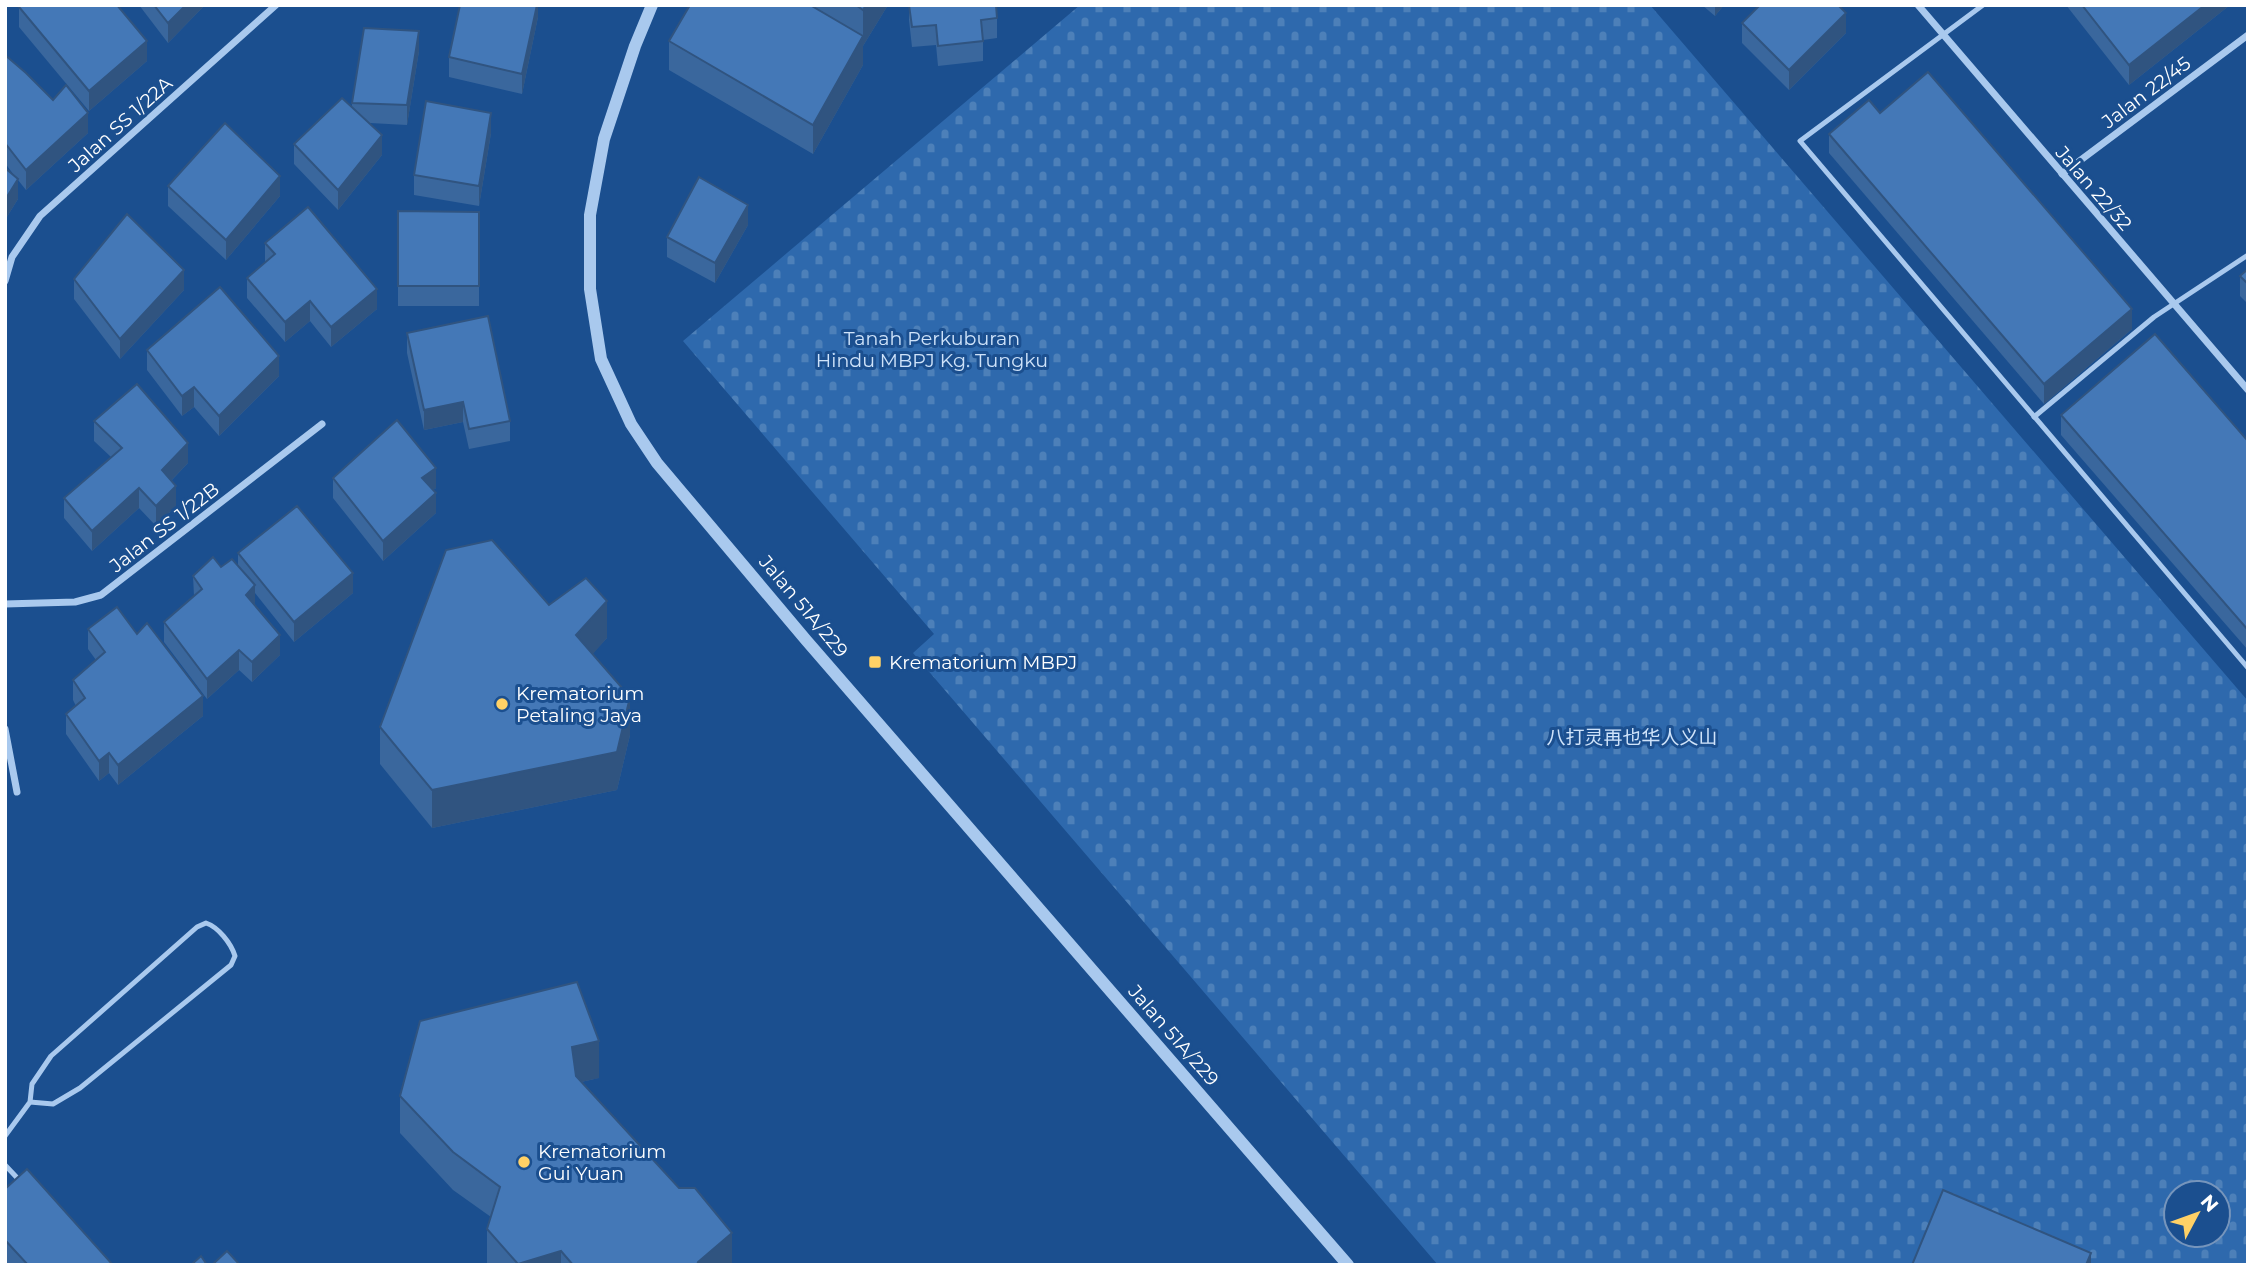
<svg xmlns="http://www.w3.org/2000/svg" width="2253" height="1270" font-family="Montserrat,'Noto Sans SC',sans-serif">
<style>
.cemetery{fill:url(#cemetery-stones);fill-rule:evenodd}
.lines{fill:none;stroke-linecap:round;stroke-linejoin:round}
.service{stroke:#a9c9ee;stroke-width:5}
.minor{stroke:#a9c9ee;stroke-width:7}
.tertiary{stroke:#a9c9ee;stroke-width:12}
.wall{fill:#3a679d}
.shaded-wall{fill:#305480}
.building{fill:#4478b7;stroke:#305480;stroke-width:2}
.poi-dot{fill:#ffd166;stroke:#1b4f8f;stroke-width:2.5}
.labels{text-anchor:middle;stroke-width:6;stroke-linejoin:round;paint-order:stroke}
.street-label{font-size:19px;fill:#fff;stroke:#1b4f8f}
.park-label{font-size:19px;fill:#cfe3fa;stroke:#1b4f8f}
.poi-label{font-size:19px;fill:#fff;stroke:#1b4f8f;text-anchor:start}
</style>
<defs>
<pattern id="cemetery-stones" width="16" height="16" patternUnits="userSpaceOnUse" patternTransform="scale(1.75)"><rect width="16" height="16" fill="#2e69ad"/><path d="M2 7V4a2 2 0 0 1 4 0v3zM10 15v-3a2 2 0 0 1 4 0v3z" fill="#4d80b9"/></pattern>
</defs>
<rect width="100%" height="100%" fill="#1b4f8f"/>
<path class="cemetery" d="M 1080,5 L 1650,5 L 2248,701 L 2248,1265 L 1438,1265 L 913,653 L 934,634 L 683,341 ZM 2176,1193 L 2218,1193 L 2218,1235 L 2176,1235 Z"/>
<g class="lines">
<g class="service">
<polyline points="1983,5 1800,141 2248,668"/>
<polyline points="2034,417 2154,317 2248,255"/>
<path d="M 5,1136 L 30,1102 L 32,1084 L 51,1056 L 197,927 L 206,923 C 218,927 231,943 235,956 L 231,965 L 80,1088 L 53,1104 L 30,1102"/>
<polyline points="5,1165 22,1183"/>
</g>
<g class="minor">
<polyline points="1918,5 2248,390"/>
<polyline points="2062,174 2248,35"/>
<polyline points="5,281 12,257 40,216 276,5"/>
<polyline points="5,604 75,602 101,595 322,424"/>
<polyline points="5,729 17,792"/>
</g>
<polyline class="tertiary" points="652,5 635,46 604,139 590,215 590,289 601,359 631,424 657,463 806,640 1348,1265"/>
</g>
<g class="wall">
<polygon points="139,5 205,5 168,43"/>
<polygon points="538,5 538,17 522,94 449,77 449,57"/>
<polygon points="690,5 888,5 863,46 863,65 813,154 669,70 669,41"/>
<polygon points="909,5 996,5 997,18 997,38 983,40 983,61 938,66 936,45 912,47 909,20"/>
<polygon points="1702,5 1724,5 1715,16"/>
<polygon points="2066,5 2230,5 2129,85"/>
<polygon points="19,7 147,61 89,111 19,27"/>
<polygon points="1742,23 1846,33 1789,90 1742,43"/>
<polygon points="419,51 407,125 370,123 382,155 338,210 294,164 294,144 352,107 352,103"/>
<polygon points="5,55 88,133 26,190 18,180 18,199 5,220 5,168 16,178 5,163"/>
<polygon points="1880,113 2132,329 2044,404 1829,153 1829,134"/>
<polygon points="491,133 479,206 414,195 414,175"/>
<polygon points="168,186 280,196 226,260 168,206"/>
<polygon points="398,211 479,212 479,306 398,306"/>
<polygon points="748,225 715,283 667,257 667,237"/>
<polygon points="265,243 377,309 331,347 310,321 285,342 247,298 247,278 265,262"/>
<polygon points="2248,269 2248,304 2240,296 2240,276"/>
<polygon points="74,279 184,290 120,359 74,299"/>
<polygon points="407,333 510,421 510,441 469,449 463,422 424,430 407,353"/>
<polygon points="147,350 279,376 219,436 194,407 182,416 147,370"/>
<polygon points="2061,415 2248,441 2248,650 2061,435"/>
<polygon points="94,421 188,463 171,481 176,506 156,526 139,508 92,551 64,518 64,498 111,457 94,441"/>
<polygon points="333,478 436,488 433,490 436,513 383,561 333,498"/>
<polygon points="238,553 353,593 294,642 255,593 255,605 280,655 252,682 239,670 207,699 164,642 164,622 194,596 193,576 221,567 238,566"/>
<polygon points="549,605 607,638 592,654 630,735 617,790 432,828 380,764 380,727"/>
<polygon points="88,629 137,634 203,716 118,785 109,773 99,781 66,734 66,714 76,706 73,700 73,680 96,660 88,649"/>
<polygon points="599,1078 581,1082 732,1265 487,1265 487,1229 491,1217 453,1190 400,1133 400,1096"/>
<polygon points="5,1189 113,1265 5,1265"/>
</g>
<g class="shaded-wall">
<polygon points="186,5 205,5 168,43 168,23"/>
<polygon points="537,5 538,5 538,17 522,94 522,74"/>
<polygon points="866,5 888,5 863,46 863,65 813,154 813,125 863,37 863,10"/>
<polygon points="1715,5 1724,5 1715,16"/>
<polygon points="2205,5 2230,5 2129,85 2129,65"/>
<polygon points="1846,13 1846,33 1789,90 1789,70"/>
<polygon points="419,31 419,51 407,125 407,105"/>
<polygon points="147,41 147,61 89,111 89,91"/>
<polygon points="88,113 88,133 26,190 26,170"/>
<polygon points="491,113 491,133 479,206 479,186"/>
<polygon points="382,135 382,155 338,210 338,190"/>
<polygon points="280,176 280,196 226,260 226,240"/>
<polygon points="18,179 18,199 5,220 5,200"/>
<polygon points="748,205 748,225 715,283 715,263"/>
<polygon points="184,270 184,290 120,359 120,339"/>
<polygon points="377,289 377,309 331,347 331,327"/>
<polygon points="310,301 310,321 285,342 285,322"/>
<polygon points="2132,309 2132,329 2044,404 2044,384"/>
<polygon points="279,356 279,376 219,436 219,416"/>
<polygon points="194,387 194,407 182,416 182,396"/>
<polygon points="463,402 463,422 424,430 424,410"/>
<polygon points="188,443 188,463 162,490 162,470"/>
<polygon points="436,468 436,488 422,498 422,478"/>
<polygon points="176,486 176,506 156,526 156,506"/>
<polygon points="139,488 139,508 92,551 92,531"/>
<polygon points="436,493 436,513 383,561 383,541"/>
<polygon points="353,573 353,593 294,642 294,622"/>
<polygon points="255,585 255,605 246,595"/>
<polygon points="607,601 607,638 576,673 576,635"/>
<polygon points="280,635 280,655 252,682 252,662"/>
<polygon points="239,650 239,670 207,699 207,679"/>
<polygon points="203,696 203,716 118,785 118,765"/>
<polygon points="630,697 630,735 617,790 432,828 432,790"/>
<polygon points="109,753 109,773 99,781 99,761"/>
<polygon points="599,1041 599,1078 572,1084 572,1047"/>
<polygon points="732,1233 732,1265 697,1265 698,1262"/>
<polygon points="561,1251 561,1265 518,1265 518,1264"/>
<polygon points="2091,1253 2091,1265 2086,1265"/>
</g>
<g class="building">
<polygon points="21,5 117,5 147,41 89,91 19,7"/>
<polygon points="154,5 186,5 168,23"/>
<polygon points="460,5 537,5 522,74 449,57"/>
<polygon points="690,5 810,5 863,36 813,125 669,41"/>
<polygon points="856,5 866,5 863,10"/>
<polygon points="909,5 996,5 997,18 981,20 983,41 938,46 936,25 912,27"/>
<polygon points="1760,5 1838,5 1846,13 1789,70 1742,23"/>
<polygon points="2082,5 2205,5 2129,65"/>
<polygon points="364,28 419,31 407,105 352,103"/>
<polygon points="5,55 26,73 53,100 66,85 88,113 26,170 5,143"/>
<polygon points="1928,72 2132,309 2044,384 1829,134 1869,100 1880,113"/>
<polygon points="342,98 382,135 338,190 294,144"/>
<polygon points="426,101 491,113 479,186 414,175"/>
<polygon points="225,123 280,176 226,240 168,186"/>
<polygon points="5,168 18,179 5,200"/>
<polygon points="699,177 748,205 715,263 667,237"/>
<polygon points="308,207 377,289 331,327 310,301 285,322 247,278 275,254 265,243"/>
<polygon points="398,211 479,212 479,286 398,286"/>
<polygon points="127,214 184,270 120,339 74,279"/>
<polygon points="2248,269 2248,284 2240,276"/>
<polygon points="220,287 279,356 219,416 194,387 182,396 147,350"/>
<polygon points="488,316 510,421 469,429 463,402 424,410 407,333"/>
<polygon points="2155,334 2248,441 2248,630 2061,415"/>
<polygon points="137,384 188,443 162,470 176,486 156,506 139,488 92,531 64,498 122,448 94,421"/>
<polygon points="397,420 436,468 422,478 436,493 383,541 333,478"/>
<polygon points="297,506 353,573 294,622 238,553"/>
<polygon points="492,540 549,605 586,578 607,601 576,635 630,697 617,752 432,790 380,727 446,550"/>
<polygon points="213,557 221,567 232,559 255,585 246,595 280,635 252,662 239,650 207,679 164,622 202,589 193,576"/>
<polygon points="117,607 137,634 147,623 203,696 118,765 109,753 99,761 66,714 85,698 73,680 105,652 88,629"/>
<polygon points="577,982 599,1041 572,1047 576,1076 679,1188 695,1188 732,1233 698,1262 697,1265 573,1265 561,1251 518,1264 487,1229 500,1187 453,1152 400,1096 420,1021"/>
<polygon points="27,1169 113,1265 28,1265 5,1240 5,1189"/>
<polygon points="1943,1190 2091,1253 2086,1265 1912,1265"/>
<polygon points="227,1251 240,1265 212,1265"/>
<polygon points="201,1256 207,1265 191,1265"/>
</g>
<g class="poi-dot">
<rect x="868" y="655" width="14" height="14" rx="3.5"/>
<circle cx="502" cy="704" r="7"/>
<circle cx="524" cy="1162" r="7"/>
</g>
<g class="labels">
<g class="street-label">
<text transform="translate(2146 92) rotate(-37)" y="7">Jalan 22/45</text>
<text transform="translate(120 124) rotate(-42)" y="7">Jalan SS 1/22A</text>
<text transform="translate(2094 188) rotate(49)" y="7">Jalan 22/32</text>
<text transform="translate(164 527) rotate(-38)" y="7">Jalan SS 1/22B</text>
<text transform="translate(804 606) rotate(50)" y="7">Jalan 51A/229</text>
<text transform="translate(1174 1035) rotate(49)" y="7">Jalan 51A/229</text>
</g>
<g class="park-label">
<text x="932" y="345">Tanah Perkuburan<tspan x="932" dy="22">Hindu MBPJ Kg. Tungku</tspan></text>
<text x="1632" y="744">八打灵再也华人义山</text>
</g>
<g class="poi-label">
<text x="889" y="669">Krematorium MBPJ</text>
<text x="516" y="700">Krematorium<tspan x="516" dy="22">Petaling Jaya</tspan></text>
<text x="538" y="1158">Krematorium<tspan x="538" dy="22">Gui Yuan</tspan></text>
</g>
</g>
<rect width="2253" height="1270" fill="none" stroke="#ffffff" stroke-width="14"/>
<g transform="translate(2197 1214) rotate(49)"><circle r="33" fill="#1b4f8f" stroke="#7695bc" stroke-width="2"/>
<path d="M0-5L12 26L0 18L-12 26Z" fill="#ffd166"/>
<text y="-10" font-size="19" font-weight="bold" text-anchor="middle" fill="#ffffff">N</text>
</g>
</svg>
